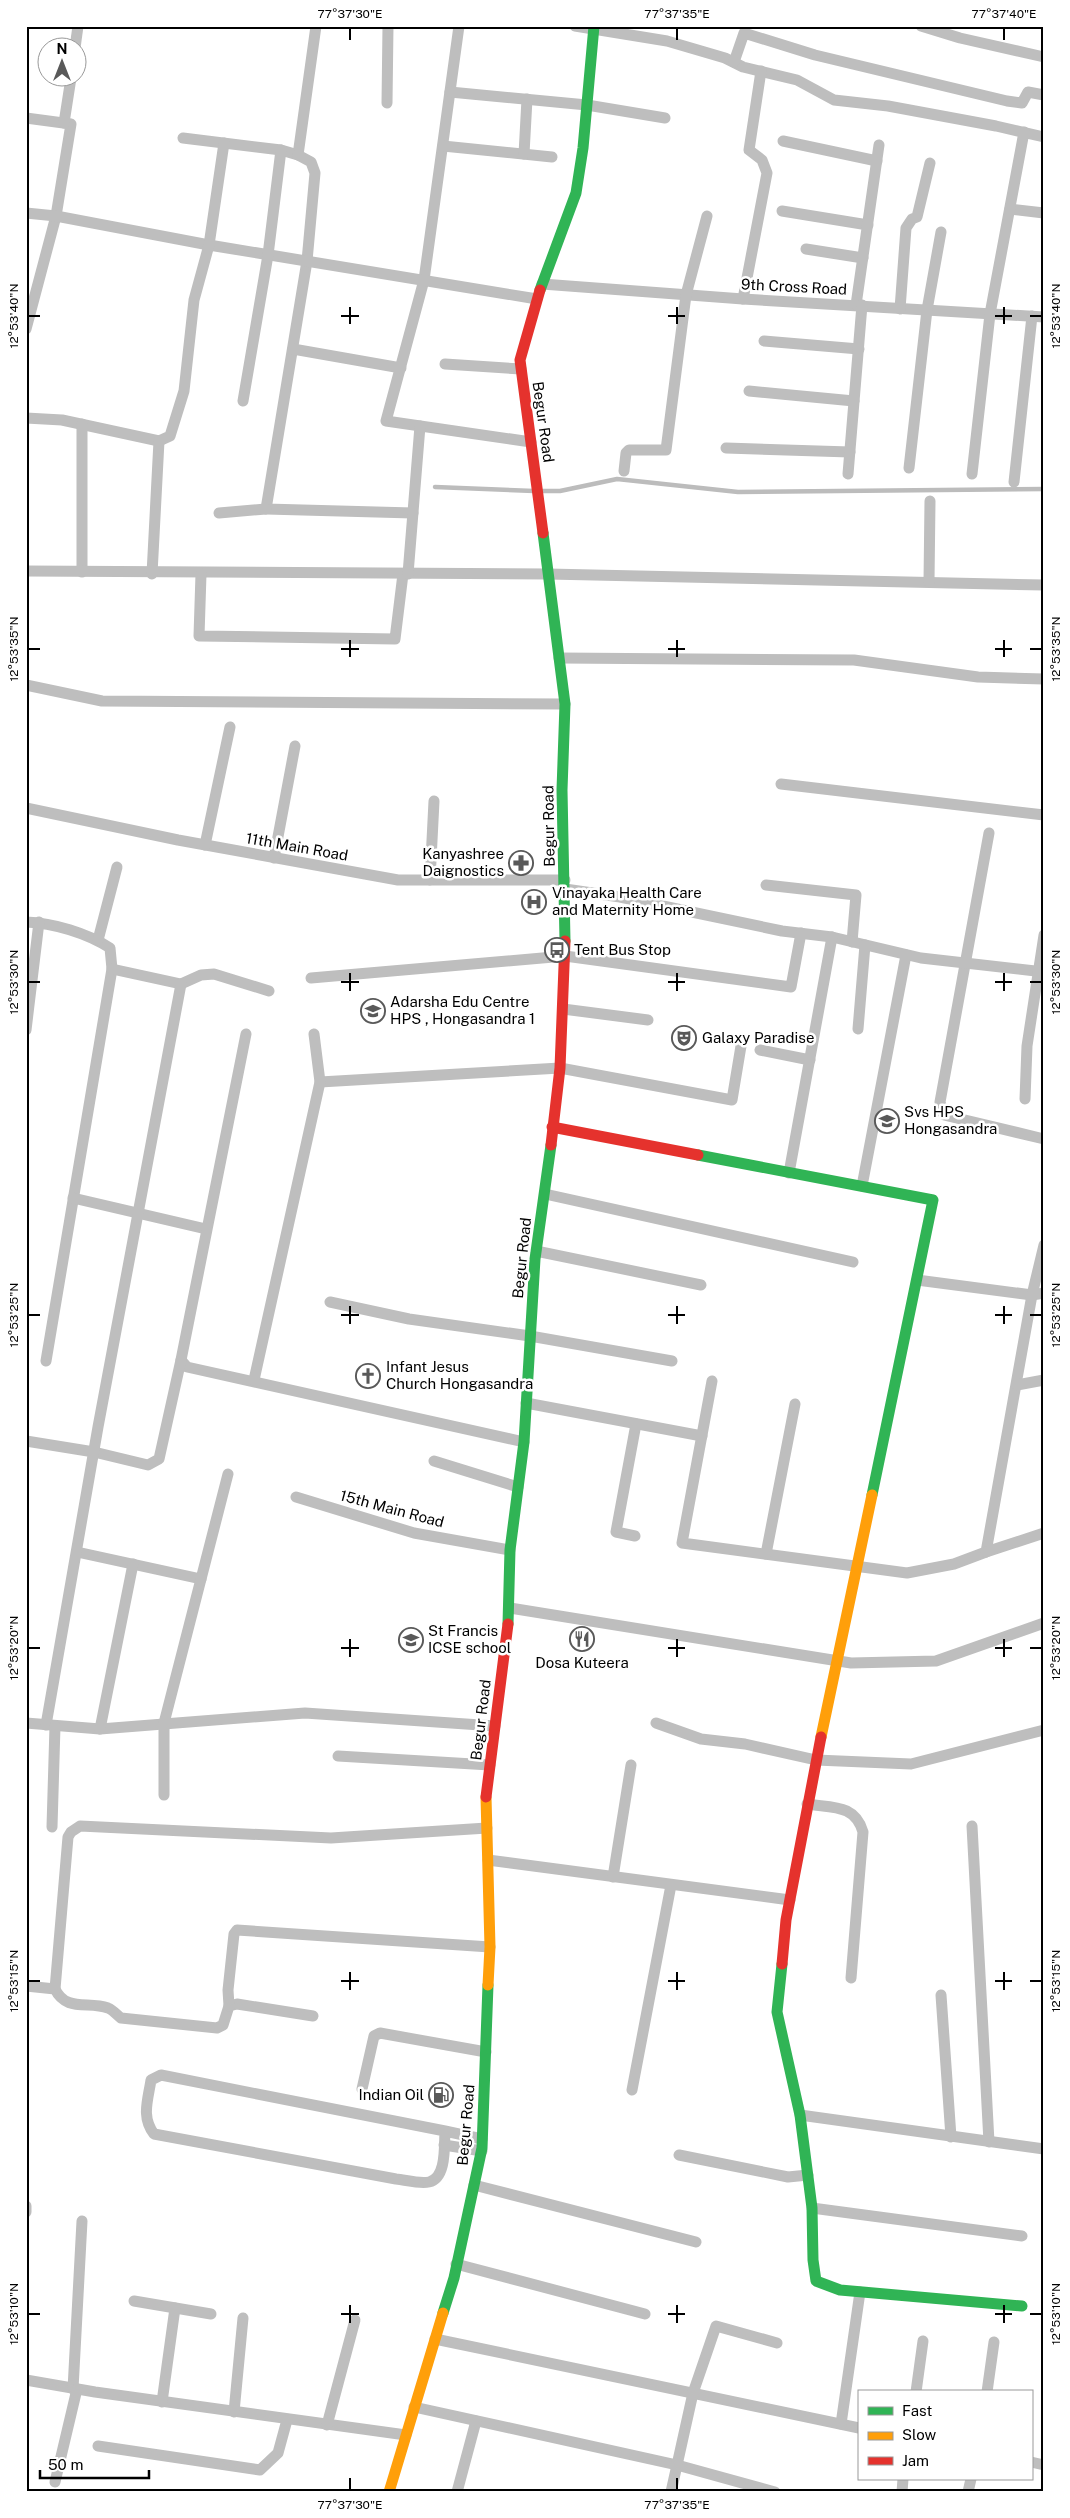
<svg xmlns="http://www.w3.org/2000/svg" width="1070" height="2518" font-family="'Public Sans',sans-serif">
<style>
.lines{fill:none;stroke-linecap:round;stroke-linejoin:round}
.stream{stroke:#bcbcbc;stroke-width:4.5}
.street{stroke:#bebebe;stroke-width:11}
.fast{stroke:#30b455;stroke-width:11}
.slow{stroke:#ff9f0a;stroke-width:11}
.jam{stroke:#e5322d;stroke-width:11}
.ticks{fill:none;stroke:#000;stroke-width:2}
.labels{text-anchor:middle;stroke-width:5;stroke-linejoin:round;paint-order:stroke}
.street-label{font-size:15px;fill:#000;stroke:#fff}
.poi-label{font-size:15px;fill:#000;stroke:#fff;text-anchor:start}
.neatline{fill:none;stroke:#000;stroke-width:2}
.ticks-label{font-size:12px;text-anchor:middle;fill:#000}
</style>
<rect width="100%" height="100%" fill="#fff"/>
<g class="lines">
<g class="stream">
<polyline points="435,487 534,491"/>
<polyline points="542,491 560,491 617,479 738,492 1044,489"/>
</g>
<g class="street">
<polyline points="459,26 424,280 386,421 531,442"/>
<polyline points="575,26 667,41 725,58 743,67 797,80 834,100 888,106 996,126 1044,137"/>
<polyline points="921,26 960,38 1044,57"/>
<polyline points="75,48 78,26"/>
<polyline points="734,62 744,33 815,55 1007,101 1022,103 1028,92 1044,95"/>
<polyline points="450,92 587,105 665,118"/>
<polyline points="387,103 388,26"/>
<polyline points="26,118 71,124 56,216 26,329"/>
<polyline points="64,123 71,78"/>
<polyline points="183,138 281,150 298,155 316,26"/>
<polyline points="783,141 877,161"/>
<polyline points="443,146 552,157"/>
<polyline points="524,154 527,99"/>
<polyline points="298,155 311,162 315,173 307,261 266,509 413,513"/>
<polyline points="1010,209 1044,213"/>
<polyline points="782,211 868,225"/>
<polyline points="26,213 56,216 209,245 537,299"/>
<polyline points="806,249 863,258"/>
<polyline points="542,284 743,299 1044,317"/>
<polyline points="743,299 767,173 762,160 749,150 761,71"/>
<polyline points="856,305 879,145"/>
<polyline points="900,309 906,228 912,219 917,217 930,163"/>
<polyline points="764,341 859,349"/>
<polyline points="293,349 401,368"/>
<polyline points="445,364 521,369"/>
<polyline points="749,391 854,401"/>
<polyline points="243,401 268,255 281,150"/>
<polyline points="26,418 62,420 159,441"/>
<polyline points="82,424 82,572"/>
<polyline points="159,441 170,436 184,391 194,300 209,245 224,143"/>
<polyline points="726,448 850,452"/>
<polyline points="909,468 927,310 941,232"/>
<polyline points="624,471 626,453 629,450 666,450 686,295 707,216"/>
<polyline points="848,474 862,305"/>
<polyline points="972,474 990,314 1024,132"/>
<polyline points="1014,482 1032,316"/>
<polyline points="219,513 266,509"/>
<polyline points="26,571 548,574 1044,585"/>
<polyline points="152,574 159,441"/>
<polyline points="201,574 199,636 395,639 403,574"/>
<polyline points="408,574 420,426"/>
<polyline points="929,582 930,501"/>
<polyline points="559,658 854,660 978,677 1044,679"/>
<polyline points="26,685 102,701 565,704"/>
<polyline points="781,784 1044,815"/>
<polyline points="26,808 178,840 398,880 565,880"/>
<polyline points="989,833 940,1102 944,1115 1044,1139"/>
<polyline points="205,845 230,727"/>
<polyline points="274,858 295,746"/>
<polyline points="430,880 434,801"/>
<polyline points="766,885 856,895 852,942"/>
<polyline points="565,889 620,897 782,931 832,937 921,958 1044,972"/>
<path d="M 26,922 C 53,923 87,933 110,948 L 112,969 L 46,1361"/>
<polyline points="98,940 117,867"/>
<polyline points="112,969 181,984 201,975 214,974 269,991"/>
<polyline points="311,978 565,956 791,987 801,933"/>
<polyline points="563,1009 648,1020"/>
<polyline points="858,1029 865,945"/>
<polyline points="26,1030 39,922"/>
<polyline points="760,1050 810,1060"/>
<polyline points="320,1082 560,1068 732,1100 741,1046"/>
<polyline points="1025,1099 1027,1046 1044,935"/>
<polyline points="789,1173 832,937"/>
<polyline points="862,1186 906,955"/>
<polyline points="545,1194 853,1262"/>
<polyline points="73,1198 206,1229"/>
<polyline points="536,1251 701,1285"/>
<polyline points="917,1280 1032,1295 1044,1293"/>
<polyline points="330,1302 409,1319 530,1336 672,1361"/>
<polyline points="181,1360 187,1367 524,1442"/>
<polyline points="254,1380 320,1082 314,1034"/>
<polyline points="712,1381 682,1543 907,1573 954,1564 986,1552 1032,1295 1044,1245"/>
<polyline points="1017,1385 1044,1380"/>
<polyline points="526,1403 702,1436"/>
<polyline points="26,1441 94,1452 148,1465 159,1459 181,1360 246,1034"/>
<polyline points="434,1461 518,1487"/>
<polyline points="296,1497 414,1533 510,1550"/>
<polyline points="635,1536 616,1532 636,1424"/>
<polyline points="77,1552 201,1579"/>
<polyline points="986,1552 1044,1533"/>
<polyline points="766,1554 795,1404"/>
<polyline points="510,1608 851,1663 936,1661 1044,1623"/>
<polyline points="26,1723 100,1729 305,1713 495,1726"/>
<polyline points="656,1723 701,1739 745,1744 816,1760 911,1764 1044,1730"/>
<polyline points="46,1725 98,1427 181,984"/>
<polyline points="100,1729 133,1564"/>
<polyline points="338,1756 490,1765"/>
<polyline points="164,1795 164,1723 228,1474"/>
<path d="M 807,1804 C 832,1808 855,1804 863,1832 L 851,1978"/>
<polyline points="972,1826 989,2142"/>
<polyline points="52,1827 55,1726"/>
<polyline points="488,1860 790,1900"/>
<polyline points="613,1877 631,1765"/>
<path d="M 26,1986 L 55,1989 C 66,2012 88,2001 108,2008 C 113,2010 117,2015 121,2018 L 217,2028 L 223,2025 L 229,2006 L 237,2004 L 313,2016"/>
<polyline points="55,1989 68,1837 71,1832 80,1826 331,1838 487,1828"/>
<polyline points="941,1995 951,2137"/>
<polyline points="229,2006 228,1990 234,1934 237,1930 490,1947"/>
<polyline points="362,2089 374,2036 380,2033 486,2052"/>
<polyline points="632,2090 671,1885"/>
<polyline points="800,2115 1044,2149"/>
<path d="M 445,2131 C 444,2145 447,2178 429,2182 C 419,2184 406,2180 396,2179 L 154,2134 C 141,2117 148,2100 151,2080 L 161,2075 L 445,2131 L 482,2139"/>
<polyline points="444,2145 482,2151"/>
<polyline points="679,2155 788,2177 808,2175"/>
<polyline points="474,2185 696,2242"/>
<polyline points="26,2206 26,2212"/>
<polyline points="812,2208 1022,2236"/>
<polyline points="456,2264 645,2314"/>
<polyline points="134,2301 211,2314"/>
<polyline points="435,2339 859,2428"/>
<polyline points="26,2380 95,2392 406,2435"/>
<polyline points="73,2389 82,2221"/>
<polyline points="916,2392 923,2341"/>
<polyline points="987,2392 994,2342"/>
<polyline points="162,2402 175,2308"/>
<polyline points="414,2407 677,2465 775,2492"/>
<polyline points="234,2412 243,2318"/>
<polyline points="841,2424 860,2292"/>
<polyline points="327,2425 355,2320"/>
<polyline points="98,2446 260,2470 278,2453 287,2420"/>
<polyline points="1031,2462 1044,2465"/>
<polyline points="55,2482 77,2389"/>
<polyline points="457,2492 476,2421"/>
<polyline points="671,2492 693,2393 716,2326 777,2343"/>
<polyline points="902,2492 903,2479"/>
<polyline points="968,2492 971,2479"/>
</g>
<g class="fast">
<polyline points="540,290 576,193 583,148 594,26"/>
<polyline points="543,533 565,704 562,790 565,941"/>
<polyline points="698,1155 933,1200 872,1495"/>
<polyline points="508,1624 510,1550 524,1442 535,1259 551,1145"/>
<polyline points="782,1964 777,2012 800,2115 812,2208 813,2260 816,2281 840,2290 1022,2306"/>
<polyline points="443,2313 454,2278 482,2148 488,1985"/>
</g>
<g class="slow">
<polyline points="821,1737 872,1495"/>
<polyline points="486,1797 490,1947 488,1985"/>
<polyline points="389,2492 443,2313"/>
</g>
<g class="jam">
<polyline points="540,290 520,360 543,533"/>
<polyline points="552,1127 698,1155"/>
<polyline points="551,1145 560,1068 565,941"/>
<polyline points="486,1797 508,1624"/>
<polyline points="782,1964 786,1920 821,1737"/>
</g>
</g>
<path class="ticks" d="M 350,28 L 350,40M 677,28 L 677,40M 1004,28 L 1004,40M 350,307 L 350,324M 677,307 L 677,324M 1004,307 L 1004,324M 28,316 L 40,316M 341,316 L 359,316M 668,316 L 685,316M 995,316 L 1012,316M 1030,316 L 1042,316M 350,640 L 350,657M 677,640 L 677,657M 1004,640 L 1004,657M 28,649 L 40,649M 341,649 L 359,649M 668,649 L 685,649M 995,649 L 1012,649M 1030,649 L 1042,649M 350,973 L 350,991M 677,973 L 677,991M 1004,973 L 1004,991M 28,982 L 40,982M 341,982 L 359,982M 668,982 L 685,982M 995,982 L 1012,982M 1030,982 L 1042,982M 350,1306 L 350,1324M 677,1306 L 677,1324M 1004,1306 L 1004,1324M 28,1315 L 40,1315M 341,1315 L 359,1315M 668,1315 L 685,1315M 995,1315 L 1012,1315M 1030,1315 L 1042,1315M 350,1639 L 350,1657M 677,1639 L 677,1657M 1004,1639 L 1004,1657M 28,1648 L 40,1648M 341,1648 L 359,1648M 668,1648 L 685,1648M 995,1648 L 1012,1648M 1030,1648 L 1042,1648M 350,1972 L 350,1990M 677,1972 L 677,1990M 1004,1972 L 1004,1990M 28,1981 L 40,1981M 341,1981 L 359,1981M 668,1981 L 685,1981M 995,1981 L 1012,1981M 1030,1981 L 1042,1981M 350,2305 L 350,2323M 677,2305 L 677,2323M 1004,2305 L 1004,2323M 28,2314 L 40,2314M 341,2314 L 359,2314M 668,2314 L 685,2314M 995,2314 L 1012,2314M 1030,2314 L 1042,2314M 350,2478 L 350,2490M 677,2478 L 677,2490"/>
<defs>
<symbol id="pharmacy-ring" viewBox="-11 -11 22 22"><circle r="9.5" fill="#fff" stroke="#595959" stroke-width="1.5"/><path d="M-2-6h4v4h4v4h-4v4h-4v-4h-4v-4h4Z" fill="#595959"/></symbol>
<symbol id="hospital-ring" viewBox="-11 -11 22 22"><circle r="9.5" fill="#fff" stroke="#595959" stroke-width="1.5"/><path d="M-5-5h3v3.5h4V-5h3V5h-3V1.5h-4V5h-3Z" fill="#595959"/></symbol>
<symbol id="bus-ring" viewBox="-11 -11 22 22"><circle r="9.5" fill="#fff" stroke="#595959" stroke-width="1.5"/><path d="M-5-6H5V4H4V6H2V4H-2V6H-4V4H-5ZM-3.5-4V0h7V-4ZM-3.5 1.2v1.5H-2V1.2ZM2 1.2v1.5H3.5V1.2Z" fill="#595959"/></symbol>
<symbol id="school-ring" viewBox="-11 -11 22 22"><circle r="9.5" fill="#fff" stroke="#595959" stroke-width="1.5"/><path d="M0-5L7-2L0 1L-7-2ZM-4 1L0 2.5L4 1V4Q0 6-4 4Z" fill="#595959"/></symbol>
<symbol id="theatre-ring" viewBox="-11 -11 22 22"><circle r="9.5" fill="#fff" stroke="#595959" stroke-width="1.5"/><path d="M-5-5.5Q0-4 5-5.5V0Q5 5 0 6Q-5 5-5 0ZM-3.3-2.5H-1v1.5H-3.3ZM1-2.5H3.3v1.5H1ZM-2.8 1Q0 5.5 2.8 1Z" fill="#595959"/></symbol>
<symbol id="church-ring" viewBox="-11 -11 22 22"><circle r="9.5" fill="#fff" stroke="#595959" stroke-width="1.5"/><path d="M-1.2-6h2.4v3.5h3.3v2.4h-3.3V6h-2.4V-.1h-3.3v-2.4h3.3Z" fill="#595959"/></symbol>
<symbol id="restaurant-ring" viewBox="-11 -11 22 22"><circle r="9.5" fill="#fff" stroke="#595959" stroke-width="1.5"/><path d="M-5-6h1v4h1v-4h1v4h1v-4h1v5L-1.5 .5V6h-2V.5L-5-1ZM5-6V6H3V1.5H1.5Q1.5-4 5-6Z" fill="#595959"/></symbol>
<symbol id="fuel-ring" viewBox="-11 -11 22 22"><circle r="9.5" fill="#fff" stroke="#595959" stroke-width="1.5"/><path d="M-5.5-6h7V0h2V4h1.3V-2.5L3-4.5l.8-.8L6-3V5H2.5V1h-1V6h-7ZM-4.2-4.7v3.2H.2V-4.7Z" fill="#595959"/></symbol>
</defs>
<g fill-rule="evenodd">
<use href="#pharmacy-ring" x="507" y="849" width="28" height="28"/>
<use href="#hospital-ring" x="520" y="888" width="28" height="28"/>
<use href="#bus-ring" x="543" y="936" width="28" height="28"/>
<use href="#school-ring" x="359" y="997" width="28" height="28"/>
<use href="#theatre-ring" x="670" y="1024" width="28" height="28"/>
<use href="#school-ring" x="873" y="1107" width="28" height="28"/>
<use href="#church-ring" x="354" y="1362" width="28" height="28"/>
<use href="#restaurant-ring" x="568" y="1625" width="28" height="28"/>
<use href="#school-ring" x="397" y="1626" width="28" height="28"/>
<use href="#fuel-ring" x="427" y="2081" width="28" height="28"/>
</g>
<g class="labels">
<g class="street-label">
<text transform="translate(794 287) rotate(3)" y="5">9th Cross Road</text>
<text transform="translate(543 422) rotate(82)" y="5">Begur Road</text>
<text transform="translate(549 826) rotate(-91)" y="5">Begur Road</text>
<text transform="translate(297 847) rotate(10)" y="5">11th Main Road</text>
<text transform="translate(522 1258) rotate(-84)" y="5">Begur Road</text>
<text transform="translate(392 1509) rotate(15)" y="5">15th Main Road</text>
<text transform="translate(481 1720) rotate(-83)" y="5">Begur Road</text>
<text transform="translate(466 2125) rotate(-85)" y="5">Begur Road</text>
</g>
<g class="poi-label">
<text x="504" y="859" text-anchor="end">Kanyashree<tspan x="504" dy="17">Daignostics</tspan></text>
<text x="552" y="898">Vinayaka Health Care<tspan x="552" dy="17">and Maternity Home</tspan></text>
<text x="574" y="955">Tent Bus Stop</text>
<text x="390" y="1007">Adarsha Edu Centre<tspan x="390" dy="17">HPS , Hongasandra 1</tspan></text>
<text x="702" y="1043">Galaxy Paradise</text>
<text x="904" y="1117">Svs HPS<tspan x="904" dy="17">Hongasandra</tspan></text>
<text x="386" y="1372">Infant Jesus<tspan x="386" dy="17">Church Hongasandra</tspan></text>
<text x="428" y="1636">St Francis<tspan x="428" dy="17">ICSE school</tspan></text>
<text x="582" y="1668" text-anchor="middle">Dosa Kuteera</text>
<text x="424" y="2100" text-anchor="end">Indian Oil</text>
</g>
</g>
<rect width="1070" height="2518" fill="none" stroke="#ffffff" stroke-width="55"/>
<rect x="858" y="2390" width="175" height="90" fill="#ffffff" stroke="#999999"/>
<rect x="868" y="2407" width="25" height="8" fill="#30b455" stroke="#999999"/>
<text x="902" y="2416" font-size="15" fill="#000000">Fast</text>
<rect x="868" y="2432" width="25" height="8" fill="#ff9f0a" stroke="#999999"/>
<text x="902" y="2440" font-size="15" fill="#000000">Slow</text>
<rect x="868" y="2457" width="25" height="8" fill="#e5322d" stroke="#999999"/>
<text x="902" y="2466" font-size="15" fill="#000000">Jam</text>
<g transform="translate(62 62)"><circle r="24" fill="#ffffff" stroke="#999999"/>
<path d="M0-4L9 19L0 12L-9 19Z" fill="#595959"/>
<text y="-8" font-size="14" font-weight="bold" text-anchor="middle" fill="#000000">N</text>
</g>
<path d="M40 2470v8h109v-8" fill="none" stroke="#000000" stroke-width="2.5"/>
<text x="48" y="2470" font-size="15" fill="#000000" stroke="#ffffff" stroke-width="4" paint-order="stroke">50 m</text>
<rect x="28" y="28" width="1014" height="2462" class="neatline"/>
<g class="ticks-label">
<text x="350" y="18">77°37'30"E</text>
<text x="677" y="18">77°37'35"E</text>
<text x="1004" y="18">77°37'40"E</text>
<text transform="translate(14 316) rotate(-90)" y="4">12°53'40"N</text>
<text transform="translate(1056 316) rotate(-90)" y="4">12°53'40"N</text>
<text transform="translate(14 649) rotate(-90)" y="4">12°53'35"N</text>
<text transform="translate(1056 649) rotate(-90)" y="4">12°53'35"N</text>
<text transform="translate(14 982) rotate(-90)" y="4">12°53'30"N</text>
<text transform="translate(1056 982) rotate(-90)" y="4">12°53'30"N</text>
<text transform="translate(14 1315) rotate(-90)" y="4">12°53'25"N</text>
<text transform="translate(1056 1315) rotate(-90)" y="4">12°53'25"N</text>
<text transform="translate(14 1648) rotate(-90)" y="4">12°53'20"N</text>
<text transform="translate(1056 1648) rotate(-90)" y="4">12°53'20"N</text>
<text transform="translate(14 1981) rotate(-90)" y="4">12°53'15"N</text>
<text transform="translate(1056 1981) rotate(-90)" y="4">12°53'15"N</text>
<text transform="translate(14 2314) rotate(-90)" y="4">12°53'10"N</text>
<text transform="translate(1056 2314) rotate(-90)" y="4">12°53'10"N</text>
<text x="350" y="2509">77°37'30"E</text>
<text x="677" y="2509">77°37'35"E</text>
</g>
</svg>
